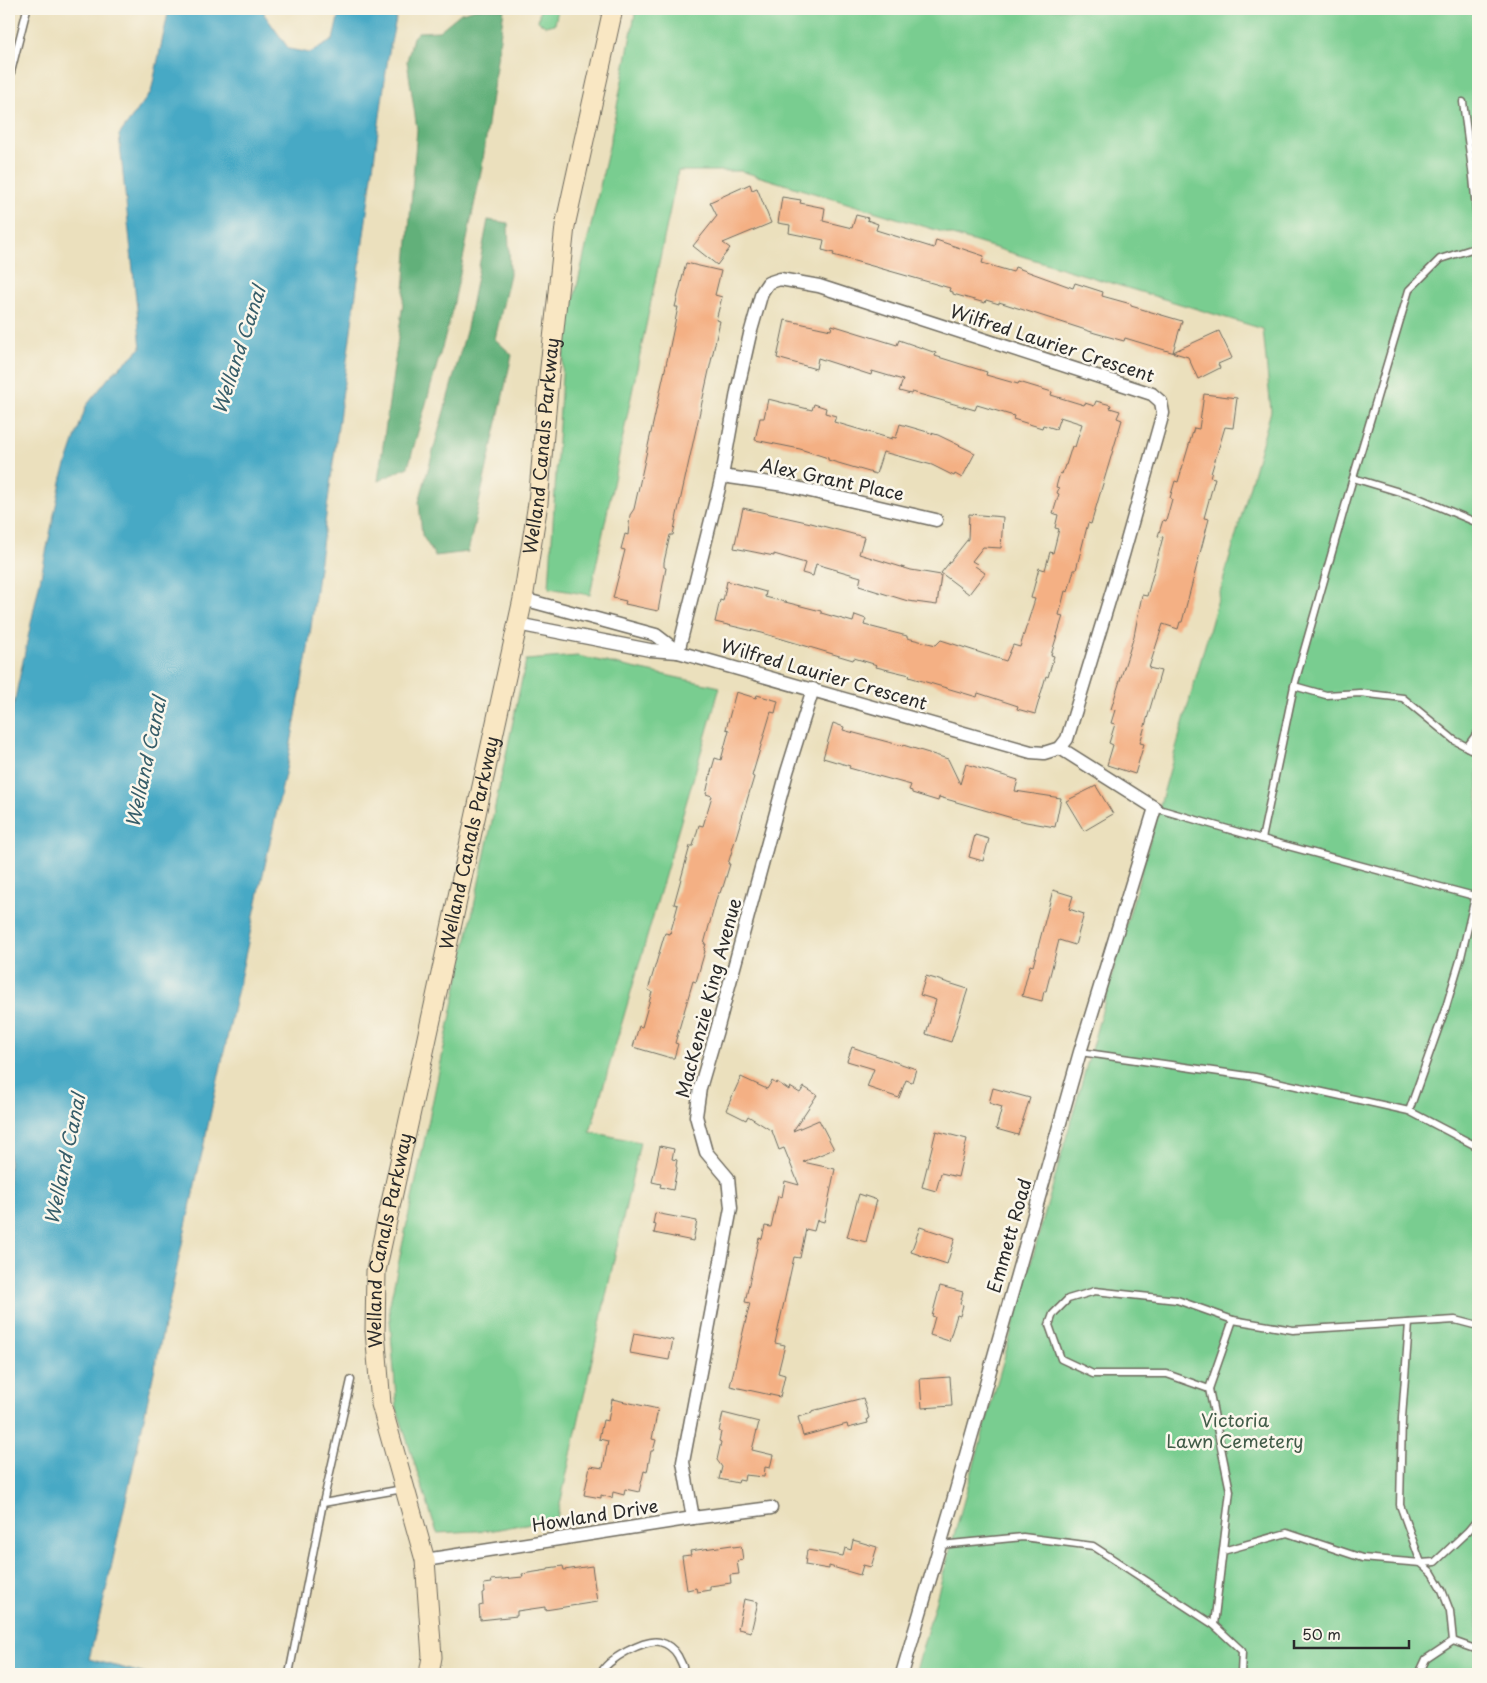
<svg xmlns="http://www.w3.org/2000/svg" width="1487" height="1683" font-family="'Playpen Sans',sans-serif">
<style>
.green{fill:#79cd90;stroke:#527c5e}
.forest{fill:#62b07a;stroke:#466e52}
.water{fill:#46a9c5;stroke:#386a78}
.building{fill:#f4b084}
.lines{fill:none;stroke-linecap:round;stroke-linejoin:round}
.service-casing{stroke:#6e6a5e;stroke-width:9}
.minor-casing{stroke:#6e6a5e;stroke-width:15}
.secondary-casing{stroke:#6e6a5e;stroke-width:21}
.service{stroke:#fff;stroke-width:6}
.minor{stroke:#fff;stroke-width:12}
.secondary{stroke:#f9e7c3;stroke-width:19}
.labels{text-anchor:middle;stroke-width:5;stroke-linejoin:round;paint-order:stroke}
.street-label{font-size:18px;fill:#2b2b2b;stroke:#fbf7ec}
.park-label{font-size:18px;fill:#425c49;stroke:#fbf7ec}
.water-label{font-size:19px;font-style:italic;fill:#365d69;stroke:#fbf7ec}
</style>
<rect width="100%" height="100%" fill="#fbf7ec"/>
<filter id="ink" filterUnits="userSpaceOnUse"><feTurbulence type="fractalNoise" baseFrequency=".02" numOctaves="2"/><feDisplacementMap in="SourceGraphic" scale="10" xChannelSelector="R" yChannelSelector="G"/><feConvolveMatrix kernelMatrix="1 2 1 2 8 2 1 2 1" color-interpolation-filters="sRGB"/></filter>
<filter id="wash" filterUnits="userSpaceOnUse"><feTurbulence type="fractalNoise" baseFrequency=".0096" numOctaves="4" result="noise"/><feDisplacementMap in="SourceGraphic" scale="20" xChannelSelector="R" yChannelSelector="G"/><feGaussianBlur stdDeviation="1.12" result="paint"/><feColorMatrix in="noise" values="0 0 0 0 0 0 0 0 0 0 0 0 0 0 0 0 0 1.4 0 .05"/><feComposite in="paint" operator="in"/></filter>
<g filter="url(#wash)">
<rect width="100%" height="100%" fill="#ebe0bd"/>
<g class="green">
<polygon points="540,9 558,9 555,24 545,26 538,21"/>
<polygon points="636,9 1478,9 1478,1674 915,1674 1271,411 1263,329 741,171 678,171 590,595 549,588 564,343 609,147"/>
<polygon points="578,656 720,687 590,1132 640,1142 557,1518 494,1530 437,1533 397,1409 389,1308 526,660"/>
</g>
<g class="forest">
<polygon points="476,9 504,9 482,167 452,312 408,467 378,481 403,303 417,129 407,61 413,37 418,32 439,31 461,13"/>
<polygon points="488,220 508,223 510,274 495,339 512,355 468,552 435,556 422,535 419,502 467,328"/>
</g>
<polygon class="water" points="169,9 265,9 264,14 289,49 310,53 333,40 340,9 398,9 388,57 308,649 288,760 106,1591 89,1659 146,1674 9,1674 9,727 62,477 86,406 110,376 141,348 119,135 151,92"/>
<g id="blocks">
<g class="building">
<polygon points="750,184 752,190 757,188 771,223 723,243 730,248 717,265 693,246 717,216 710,202"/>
<polygon points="782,197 801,200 800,203 825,208 823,221 852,228 856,215 868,218 867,220 878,224 876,230 934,248 936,240 984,256 982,263 1013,272 1015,267 1073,288 1075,283 1103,292 1102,296 1131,304 1131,306 1182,321 1173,352 1219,331 1232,358 1218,364 1220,368 1198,379 1188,357 1125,338 1124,341 1095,333 999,302 999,304 986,300 985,303 953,294 953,292 949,291 950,288 833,255 834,253 822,250 824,240 789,233 790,225 778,223"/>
<polygon points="686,263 721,271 715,295 722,297 716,320 720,321 677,515 673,535 670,535 664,562 664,567 666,568 658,611 625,604 626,601 613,598 625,550 621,549 625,534 628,535 630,515 634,509 668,356 678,307 675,307"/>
<polygon points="785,320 831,330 832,325 897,345 899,340 936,353 935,356 987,372 986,375 1018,384 1019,382 1052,392 1051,395 1084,405 1085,403 1094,406 1096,401 1111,405 1110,408 1120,411 1117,418 1122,420 1091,524 1088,523 1076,570 1074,570 1068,592 1065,591 1059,615 1063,616 1051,655 1054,656 1048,677 1046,676 1035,714 1017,709 1018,706 978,693 977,697 909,677 910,675 876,667 877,665 854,658 853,660 762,633 715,622 720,600 723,601 727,581 766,592 765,597 821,611 821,613 853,622 855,615 866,619 864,625 907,636 907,638 936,645 941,640 1006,661 1013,645 1020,647 1035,599 1031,598 1039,568 1045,570 1050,552 1053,553 1059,529 1055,528 1058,515 1053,513 1059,494 1057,493 1059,488 1056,487 1060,473 1062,474 1065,465 1066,465 1072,446 1075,447 1082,424 1060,417 1056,429 1043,425 1042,428 1013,419 1014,416 977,405 975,410 912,392 911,394 899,391 903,380 872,371 871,375 818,358 816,369 777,358"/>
<polygon points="1204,394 1237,398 1233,428 1225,427 1210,477 1215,478 1204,518 1209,519 1182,622 1180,622 1178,629 1163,624 1149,668 1161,671 1140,743 1144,744 1135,774 1107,765 1113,745 1109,743 1115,724 1111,723 1115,710 1111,709 1134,636 1142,595 1147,596 1163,537 1158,536 1163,520 1166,521 1172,499 1170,498 1175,481 1178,482 1194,428 1199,429"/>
<polygon points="768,399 812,410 814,404 826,408 825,413 836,416 834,422 892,439 892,437 896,438 900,424 938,435 975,453 962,478 955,474 954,476 932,465 883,452 876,474 828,460 828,458 800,449 755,440 760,418 764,418"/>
<polygon points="743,508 811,523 864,537 859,554 911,570 941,575 937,605 908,601 859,586 861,577 816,564 813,576 802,573 805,563 774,554 774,556 734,548"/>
<polygon points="969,514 1003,517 1001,548 983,547 972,561 977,564 975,566 985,573 969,594 941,573 968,539"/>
<polygon points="736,692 756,698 757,695 778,701 775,713 771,712 752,776 754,777 728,864 730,864 723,887 722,887 720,893 718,893 704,944 706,944 704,950 705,951 696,982 693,981 675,1043 678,1044 674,1058 671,1058 633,1047 639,1026 642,1027 652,992 648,990 665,933 670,934 678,905 674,904 690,846 693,846 699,825 703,826 712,796 706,794 711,772 715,758 721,760 729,730 726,729"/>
<polygon points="833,723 844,727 843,730 903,746 903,745 948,759 960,784 966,764 1018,780 1015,791 1061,798 1055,827 1026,822 939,797 938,801 912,793 912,791 909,790 911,785 849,768 850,766 823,758"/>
<polygon points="1096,786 1113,814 1084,831 1066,801"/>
<polygon points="975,835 989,839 983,861 969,857"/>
<polygon points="1053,890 1073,896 1069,909 1084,914 1075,945 1059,940 1046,991 1044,991 1042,1001 1022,996 1030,965 1033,966"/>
<polygon points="926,976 968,989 951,1042 926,1034 936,1000 920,995"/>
<polygon points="852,1047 916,1069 912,1082 906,1080 899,1098 867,1087 874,1069 847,1061"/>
<polygon points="741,1077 767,1089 772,1081 776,1084 777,1082 789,1090 790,1087 800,1093 804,1087 817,1095 793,1131 819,1120 834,1149 803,1162 835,1169 824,1222 817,1220 814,1231 806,1229 800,1258 794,1257 775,1343 785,1345 778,1373 785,1375 780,1397 730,1386 750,1303 745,1302 759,1238 762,1239 765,1226 771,1227 778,1196 782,1197 785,1181 799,1185 784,1148 779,1150 772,1131 748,1116 746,1120 726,1110"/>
<polygon points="993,1088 1030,1098 1018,1135 996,1129 1002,1107 989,1103"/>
<polygon points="936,1131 967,1139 958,1177 941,1173 936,1191 922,1187"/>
<polygon points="660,1146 674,1149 672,1159 677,1160 676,1166 677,1168 673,1190 660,1187 661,1184 652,1182"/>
<polygon points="859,1194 877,1200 866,1242 847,1237"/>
<polygon points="655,1213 697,1221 693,1241 654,1233 656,1225 653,1224"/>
<polygon points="920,1227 955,1238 947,1264 911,1252"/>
<polygon points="940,1286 963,1292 960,1304 963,1305 960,1316 957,1315 949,1341 930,1335 935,1317 932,1316"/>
<polygon points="634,1333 673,1340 669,1360 630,1353"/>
<polygon points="950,1377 952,1406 922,1408 920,1379"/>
<polygon points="863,1398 869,1418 867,1419 868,1423 848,1428 847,1424 803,1436 798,1417 812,1413 812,1411"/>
<polygon points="612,1399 658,1409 652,1439 656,1440 653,1451 651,1451 647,1472 644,1471 639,1492 625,1489 624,1495 613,1492 612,1498 601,1495 601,1498 584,1495 590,1466 603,1468 608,1441 599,1439 603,1420 608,1421"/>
<polygon points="723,1413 759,1422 752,1450 773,1455 770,1468 765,1467 764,1477 745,1475 744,1481 739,1480 738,1483 719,1479 722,1467 717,1460 721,1442 719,1441 721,1432 719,1431"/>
<polygon points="853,1540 877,1547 871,1567 863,1565 860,1575 829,1566 829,1569 805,1565 807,1550 843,1556 845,1548 851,1550"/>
<polygon points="732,1545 733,1547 741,1546 743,1560 737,1561 739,1574 730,1575 731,1583 710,1586 710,1590 697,1592 696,1588 687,1590 682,1556 691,1555 690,1551"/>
<polygon points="563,1566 564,1570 592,1566 597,1602 545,1610 545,1607 517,1611 517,1616 480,1620 479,1606 483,1605 482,1593 485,1592 484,1584 492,1583 491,1580 523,1577 522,1574 548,1570 548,1568"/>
<polygon points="744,1599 758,1602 751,1632 738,1629"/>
</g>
</g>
</g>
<g filter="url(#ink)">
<use href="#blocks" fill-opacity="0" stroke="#6e6a5e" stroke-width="1"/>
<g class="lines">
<defs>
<g id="service">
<polyline points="9,80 27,9"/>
<polyline points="1463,102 1473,177 1478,230"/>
<polyline points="1353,478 1416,497 1478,523"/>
<polyline points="1294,686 1326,695 1360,693 1403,698 1454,740 1478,753"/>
<polyline points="1467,747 1478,732"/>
<polyline points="1155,808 1262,839 1478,897"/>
<polyline points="1262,839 1294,686 1353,478 1409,290 1440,259 1478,247"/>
<polyline points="1080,1052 1255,1077 1409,1111 1478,1147"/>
<polyline points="1409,1111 1446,1007 1461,957 1478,885"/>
<polyline points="1233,1320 1177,1300 1095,1291 1068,1299 1053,1314 1049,1325 1061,1359 1093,1374 1167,1374 1209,1389 1230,1491 1214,1625 1242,1651 1241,1674"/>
<polyline points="1409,1323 1402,1418 1400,1505 1421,1563 1435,1562 1468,1531 1478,1519"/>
<polyline points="1209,1389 1233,1320 1293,1330 1455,1320 1478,1326"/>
<polyline points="323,1503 403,1489"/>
<polyline points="940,1545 1023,1537 1093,1546 1214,1625"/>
<polyline points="1223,1551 1287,1533 1362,1558 1421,1563 1432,1573 1442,1590 1450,1611 1453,1641 1426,1659 1419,1674"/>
<polyline points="1453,1641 1478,1650"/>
<polyline points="289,1674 323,1503 351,1380"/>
<path d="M 601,1674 C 605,1660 646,1638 660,1642 C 668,1644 674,1649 678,1656 C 681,1663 685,1667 683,1674"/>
</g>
<g id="minor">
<polyline points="722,476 784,485 936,520"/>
<polyline points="523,599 656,635 678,652"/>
<polyline points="517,624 650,650 678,652 1031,752 1044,753 1060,748 1067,739 1123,555 1163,413 1161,402 1152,394 819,286 780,279 768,283 762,292 750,334 737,392 722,476 678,652"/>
<polyline points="693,1518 683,1462 731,1208 728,1178 706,1152 696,1116 700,1088 717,1030 787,772 813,689"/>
<polyline points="425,1560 693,1518 771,1508"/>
<polyline points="902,1674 953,1501 1080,1052 1155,808 1060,748"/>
</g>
<g id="secondary">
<path id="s1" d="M 429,1674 L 432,1657 L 425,1560 L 381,1404 L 375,1331 L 376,1271 L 523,599 L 538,503 L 549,377 L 565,226 L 613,9"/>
</g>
</defs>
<use href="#service" class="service-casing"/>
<use href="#minor" class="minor-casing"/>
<use href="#secondary" class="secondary-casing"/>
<use href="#service" class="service"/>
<use href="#minor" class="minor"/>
<use href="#secondary" class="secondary"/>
</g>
</g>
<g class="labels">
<g class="street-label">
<text transform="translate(1052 344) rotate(18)" y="6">Wilfred Laurier Crescent</text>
<text dy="6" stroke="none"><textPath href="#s1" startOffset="1252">Welland Canals Parkway</textPath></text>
<text transform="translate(832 480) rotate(12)" y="6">Alex Grant Place</text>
<text transform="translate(824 675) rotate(16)" y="6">Wilfred Laurier Crescent</text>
<text dy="6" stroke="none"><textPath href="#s1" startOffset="848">Welland Canals Parkway</textPath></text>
<text transform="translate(709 998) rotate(-75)" y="6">MacKenzie King Avenue</text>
<text transform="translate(1010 1236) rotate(-74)" y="6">Emmett Road</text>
<text dy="6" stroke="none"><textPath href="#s1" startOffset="442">Welland Canals Parkway</textPath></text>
<text transform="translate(595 1516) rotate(-9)" y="6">Howland Drive</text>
</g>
<g class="park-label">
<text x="1235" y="1427">Victoria<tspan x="1235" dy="21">Lawn Cemetery</tspan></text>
</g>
<g class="water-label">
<text transform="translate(239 350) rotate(-72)" y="7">Welland Canal</text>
<text transform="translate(146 762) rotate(-78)" y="7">Welland Canal</text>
<text transform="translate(65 1159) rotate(-78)" y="7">Welland Canal</text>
</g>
</g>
<rect width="1487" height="1683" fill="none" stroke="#fbf7ec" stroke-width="30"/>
<path d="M1294 1640v8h115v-8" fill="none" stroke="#2b2b2b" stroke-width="2.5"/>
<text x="1302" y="1640" font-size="15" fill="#2b2b2b" stroke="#fbf7ec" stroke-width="4" paint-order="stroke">50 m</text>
</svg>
